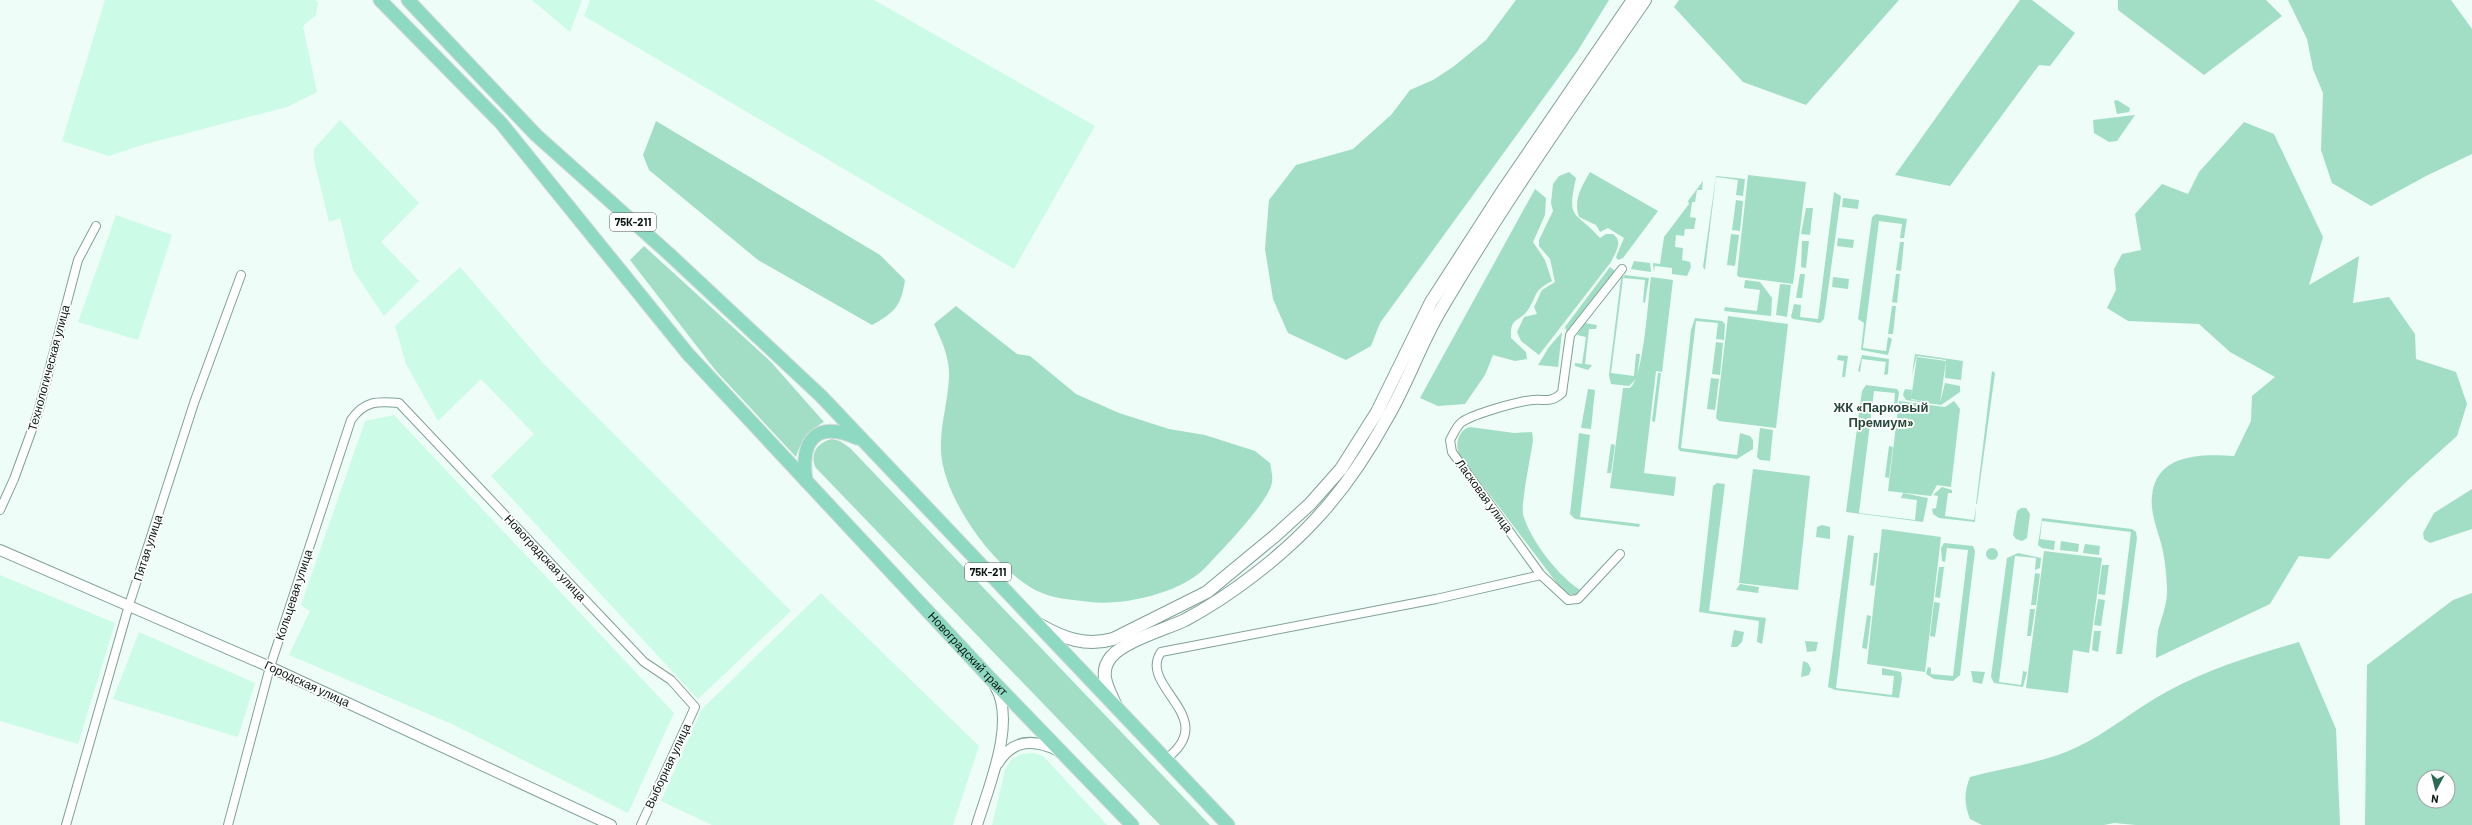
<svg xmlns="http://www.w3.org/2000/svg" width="2472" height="825" font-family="Barlow,sans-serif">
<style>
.built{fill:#ccfbe7}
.green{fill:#a2dec6;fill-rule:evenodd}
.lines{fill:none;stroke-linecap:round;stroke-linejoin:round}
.minor-casing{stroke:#7fa394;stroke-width:10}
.tertiary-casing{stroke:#7fa394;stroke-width:12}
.secondary-casing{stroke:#7fa394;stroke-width:14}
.primary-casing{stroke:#d8dad9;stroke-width:15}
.minor{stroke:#fff;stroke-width:8}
.tertiary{stroke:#fff;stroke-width:10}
.secondary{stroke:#fff;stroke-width:12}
.primary{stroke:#8ed9c1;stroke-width:13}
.labels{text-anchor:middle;stroke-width:3.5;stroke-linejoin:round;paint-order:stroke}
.shield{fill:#fff;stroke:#545d5a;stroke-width:1}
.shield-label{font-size:11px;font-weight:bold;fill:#0a1813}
.street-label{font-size:12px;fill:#0a1813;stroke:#fff}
.neighbourhood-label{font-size:13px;font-weight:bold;fill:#27473b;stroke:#fff}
</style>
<rect width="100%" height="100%" fill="#eefdf7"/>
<g class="built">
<polygon points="105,0 315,0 318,2 316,15 303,26 317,92 287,107 142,145 109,156 62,141"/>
<polygon points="532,0 582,0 570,32"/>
<polygon points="590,0 874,0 1095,126 1014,269 584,16"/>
<polygon points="340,120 419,203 381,242 419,281 384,316 353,270 340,218 329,222 314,160 314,149"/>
<polygon points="116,215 172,235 138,340 78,322"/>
<polygon points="460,267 543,363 791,611 698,699 491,476 534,434 481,379 438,421 406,364 395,326"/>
<polygon points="394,415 674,713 628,813 452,724 289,655 310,611 301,605 365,421"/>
<polygon points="0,575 115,623 78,744 0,721"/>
<polygon points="821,593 979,746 953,825 712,825 661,801 702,709"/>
<polygon points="139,632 255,683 238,737 113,699"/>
<polygon points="1033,753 1043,756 1107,825 992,825 1005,770 1011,760 1021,754"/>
</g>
<g class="green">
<polygon points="1516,0 1609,0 1577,52 1380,323 1371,346 1346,360 1288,333 1273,299 1265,249 1269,200 1296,165 1353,149 1391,115 1410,90 1433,80 1453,67 1486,40"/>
<polygon points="1679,0 1899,0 1806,105 1743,82 1674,7"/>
<polygon points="2020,0 2032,0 2075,33 2050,66 2039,65 1950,186 1895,175"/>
<polygon points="2118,0 2266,0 2282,16 2204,75 2118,10"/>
<polygon points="2288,0 2451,0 2472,29 2472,154 2426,176 2371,206 2332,183 2321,150 2323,93 2313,69 2307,39"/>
<polygon points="2117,100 2130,108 2129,112 2117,114 2114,101"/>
<polygon points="2135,115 2117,141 2109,142 2094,133 2093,120"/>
<path d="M 656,121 L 880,255 L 905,280 C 901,306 895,312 872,325 L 758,260 L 649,170 L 643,155 Z"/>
<path d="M 2244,122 L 2274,134 L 2323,237 L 2309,285 L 2359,256 L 2353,303 L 2389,297 L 2415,334 L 2416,359 L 2456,372 L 2467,404 L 2457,436 L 2408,480 L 2329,559 L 2299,556 L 2270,604 L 2156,658 C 2156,649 2157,640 2158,631 C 2161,619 2167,605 2167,592 C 2167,578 2165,560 2162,547 C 2158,531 2150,513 2152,496 C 2156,453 2203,454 2234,456 L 2251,421 L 2252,396 L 2275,377 L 2230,352 L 2199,324 L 2128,321 L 2107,308 L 2116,290 L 2114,269 L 2122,254 L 2141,250 L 2135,214 L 2162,184 L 2188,194 L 2199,172 Z"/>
<path d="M 1569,172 L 1576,178 C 1566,222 1576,210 1600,238 L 1606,234 L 1613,234 C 1624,242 1615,253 1611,262 L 1539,355 L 1521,341 L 1517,332 L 1524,317 L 1537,314 L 1534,307 L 1542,290 L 1555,282 L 1550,259 L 1539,246 L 1539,240 L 1553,211 L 1551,203 L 1553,184 L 1559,176 Z"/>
<path d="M 1590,172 L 1658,211 L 1623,258 L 1618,260 L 1616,257 L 1624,238 L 1608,228 L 1600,232 L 1596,225 L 1579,217 C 1573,200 1582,186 1590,172 Z"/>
<polygon points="1748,175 1806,182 1793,284 1739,277 1737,275"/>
<polygon points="1716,176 1745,179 1743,196 1736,195 1738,180 1716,177 1705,270 1703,267"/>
<polygon points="1703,181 1702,190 1697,190 1695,202 1692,202 1690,217 1696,218 1694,229 1685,229 1684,236 1676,235 1675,247 1683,248 1682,260 1690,262 1691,267 1687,276 1672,274 1672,268 1655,266 1654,272 1653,263 1660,264 1664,237 1689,204 1688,201"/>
<path d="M 1535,189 L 1546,198 L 1545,215 L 1533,242 L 1545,260 L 1552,281 C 1533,291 1538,294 1528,310 C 1519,323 1510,316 1511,338 L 1526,352 L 1527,359 L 1515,361 L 1493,355 L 1485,375 L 1465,404 L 1438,406 L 1420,398 Z"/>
<polygon points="1834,192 1841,196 1824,319 1820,323 1793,319 1791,317 1794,304 1801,305 1800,317 1818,319"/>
<polygon points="1843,198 1859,200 1858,209 1842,207"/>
<polygon points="1736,200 1743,201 1740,231 1732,230"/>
<polygon points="1806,208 1813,208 1810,235 1801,234"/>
<polygon points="1876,214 1907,219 1904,238 1900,238 1902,224 1879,221 1863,348 1886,351 1888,337 1892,339 1888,355 1861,350 1864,323 1858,319 1872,217"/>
<polygon points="1731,234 1739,235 1735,266 1727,265"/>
<polygon points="1838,238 1854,240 1853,248 1837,246"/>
<polygon points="1802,241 1809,241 1806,268 1801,267"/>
<polygon points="1900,242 1904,242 1901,271 1896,270"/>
<path d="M 644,246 L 771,362 L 824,422 C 807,432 802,439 796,457 L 716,371 L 630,260 Z"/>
<polygon points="1634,261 1650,263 1651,272 1631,269"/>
<polygon points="1610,267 1615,271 1567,333 1565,327"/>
<polygon points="1800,274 1805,274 1802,298 1796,298"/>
<polygon points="1896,274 1900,274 1897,303 1892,302"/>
<polygon points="1625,275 1649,278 1645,303 1643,302 1645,280 1623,278 1611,373 1634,376 1636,354 1640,354 1637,378 1629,386 1611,384 1609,375 1621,278"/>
<path d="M 1651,277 L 1673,280 L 1662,372 L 1656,371 L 1644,473 L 1676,477 L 1674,496 L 1610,488 L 1623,388 L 1630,388 C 1644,378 1648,297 1651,277 Z"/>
<polygon points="1833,277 1849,279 1848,289 1832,287"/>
<polygon points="1745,280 1760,282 1772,298 1771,316 1724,311 1725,307 1757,311 1760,290 1744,288"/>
<polygon points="1780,284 1791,285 1787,317 1776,315"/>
<path d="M 956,306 L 1017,354 L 1030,356 L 1076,394 L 1119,413 L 1169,429 L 1205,435 L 1255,451 L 1270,463 C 1271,469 1273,476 1272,482 C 1270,501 1219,553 1205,568 C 1181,593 1123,606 1090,602 C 1074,600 1056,599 1042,593 C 998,575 942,498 941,450 C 940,425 948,402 949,377 C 950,359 942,341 934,324 Z"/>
<polygon points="1892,306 1896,306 1893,334 1888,334"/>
<polygon points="1728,316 1788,324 1776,428 1719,421 1716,418"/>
<polygon points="1695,318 1722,321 1725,324 1724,340 1716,339 1718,323 1696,321 1681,448 1737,455 1740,433 1750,436 1753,440 1753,449 1737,459 1680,451 1678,448 1691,330"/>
<polygon points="1585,323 1597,325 1596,329 1589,329 1585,364 1592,365 1588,370 1575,366 1575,363 1582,364 1586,337 1577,335"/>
<polygon points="1562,332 1558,367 1538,365 1549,347"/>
<polygon points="1716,342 1723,343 1720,375 1712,374"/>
<polygon points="1915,354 1963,361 1961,380 1945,378 1946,360 1917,356 1912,375"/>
<polygon points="1838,355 1848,356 1845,377 1842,377 1844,361 1837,360"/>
<polygon points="1862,355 1889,359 1888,374 1884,375 1886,362 1862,359 1860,372 1858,371"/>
<polygon points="1917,357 1946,361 1940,403 1945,383 1960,386 1960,392 1941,405 1906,400 1903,395 1905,389 1912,390 1911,400 1923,401 1911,399"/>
<polygon points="1992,371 1995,373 1977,504 1976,504"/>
<polygon points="1658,373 1661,373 1655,422 1652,421"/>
<polygon points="1711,378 1719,379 1715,410 1707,409"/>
<polygon points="1866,385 1897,389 1899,392 1897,408 1894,408 1895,393 1874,391 1859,513 1915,520 1917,500 1901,498 1903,493 1928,498 1923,522 1846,512 1862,391"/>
<polygon points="1588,389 1595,390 1591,429 1581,428"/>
<polygon points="1899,401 1945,407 1954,401 1960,409 1951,487 1937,485 1931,496 1888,491"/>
<path d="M 1470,427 L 1514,433 L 1532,432 L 1533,440 C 1531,455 1521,503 1523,514 C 1529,539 1559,577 1580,590 L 1576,595 L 1568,594 L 1562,590 L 1459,454 C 1455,444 1458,430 1470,427 Z"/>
<polygon points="1760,428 1773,430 1770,461 1760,460 1757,457"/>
<polygon points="1579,433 1590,435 1580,517 1640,524 1639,527 1575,519 1570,514"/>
<path d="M 832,439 L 840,441 L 850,448 L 1210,825 L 1160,825 L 816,468 C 809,455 817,442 832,439 Z"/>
<polygon points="1611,444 1615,445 1611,473 1607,473"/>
<polygon points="1889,446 1893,447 1889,478 1885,477"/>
<polygon points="1753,469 1810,476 1798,590 1739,583"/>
<polygon points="1717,483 1725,484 1709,611 1766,618 1762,644 1757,642 1759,621 1699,612 1713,486"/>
<polygon points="1942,487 1952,490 1952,493 1948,493 1945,516 1974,520 1976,506 1975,522 1939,518 1933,514 1932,509 1936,508 1938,496 1933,495"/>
<polygon points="2472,489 2472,529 2430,543 2424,539 2423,533 2434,513"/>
<polygon points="2021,508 2026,508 2030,514 2027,538 2022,541 2016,539 2013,535 2017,511"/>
<polygon points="2042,518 2132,529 2136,532 2137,538 2122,654 2116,654 2131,532 2042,521 2040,539 2055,541 2054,550 2042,548 2038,545"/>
<polygon points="1822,525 1830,527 1830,539 1816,537 1817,527"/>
<polygon points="1882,529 1941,537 1925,672 1867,664"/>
<polygon points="1848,535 1854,536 1836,688 1892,695 1894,676 1882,675 1882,668 1901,672 1902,679 1899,698 1835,690 1828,687"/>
<polygon points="2061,541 2079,544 2078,552 2060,550"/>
<polygon points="1944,543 1973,546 1975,551 1960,675 1953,681 1934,679 1926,674 1928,667 1931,668 1931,674 1953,676 1968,550 1947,548 1945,562 1942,561 1941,548"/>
<polygon points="2085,544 2100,546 2099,555 2083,553"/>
<circle cx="1992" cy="554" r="6"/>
<polygon points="2044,551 2102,558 2089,653 2073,650 2068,693 2026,688"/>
<polygon points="1874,553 1878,553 1874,586 1870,585"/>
<polygon points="2018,553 2041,558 2040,568 2035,570 2036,558 2015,556 1999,682 2021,685 2023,671 2027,672 2023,687 1994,683 1991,677 2007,558"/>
<polygon points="2102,565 2109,565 2105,595 2098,594"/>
<polygon points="1939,567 1944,567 1940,598 1935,597"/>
<polygon points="2035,573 2040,574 2036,605 2031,605"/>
<polygon points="1740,584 1759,587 1758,593 1736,590"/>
<path d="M 2472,593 L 2472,825 L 2365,825 L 2367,665 L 2453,600 ZM 2424,777 L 2448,777 L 2448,801 L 2424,801 Z"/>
<polygon points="2098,599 2105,600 2101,626 2094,625"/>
<polygon points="1934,602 1940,603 1935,637 1930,636"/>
<polygon points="2030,609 2035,609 2031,636 2027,636"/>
<polygon points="1867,615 1871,616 1867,649 1862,648"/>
<polygon points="1734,630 1744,632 1742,642 1737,647 1731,647"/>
<polygon points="2094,631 2101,631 2098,652 2092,650"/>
<polygon points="1805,641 1818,642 1816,651 1807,652"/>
<path d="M 2299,642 L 2336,729 L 2340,825 L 2136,825 L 2114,823 L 2104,825 L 1982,825 L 1970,819 C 1964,804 1964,792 1970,777 C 2004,768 2043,763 2075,748 C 2108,733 2136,708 2168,691 C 2210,668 2254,655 2299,642 Z"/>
<polygon points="1803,661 1808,663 1811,669 1809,675 1801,677"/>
<polygon points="1971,671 1985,672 1982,684 1973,682"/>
</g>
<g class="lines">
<defs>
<g id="minor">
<polyline points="0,510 14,479 37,416 78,260 96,226"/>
<path d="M 1620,554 L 1578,599 L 1568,600 L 1541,575 L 1452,452 L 1450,440 C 1453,435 1457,425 1462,422 C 1473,414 1519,401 1533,400 C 1546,399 1551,403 1562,393 L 1570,335 L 1622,269"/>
<path d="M 1166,759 C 1222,717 1137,687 1161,652 L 1436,599 L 1541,575"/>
<polyline points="66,825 129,605 194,403 241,275"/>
<path d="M 228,825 L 270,667 L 351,420 C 364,401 377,401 399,403 L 644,662 L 671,680 L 695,707 L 641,825"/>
</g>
<g id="tertiary">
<polyline points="0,550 270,667 611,825"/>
<path d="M 998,763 C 1013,739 1034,739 1057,750"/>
<path d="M 977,825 C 988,788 1017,722 995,686"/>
</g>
<g id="secondary">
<path d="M 1040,625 C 1063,638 1086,647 1113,639 L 1207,592 L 1276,535 L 1310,504 L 1341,469 L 1377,412 L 1431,302 L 1502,192 L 1633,0"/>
<path d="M 1115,704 C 1108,688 1098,673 1111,657 C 1124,641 1166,629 1185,620 C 1230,596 1281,557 1316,519 C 1343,490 1368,453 1387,418 C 1407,384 1420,345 1440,311 C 1502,205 1575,101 1645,0"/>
</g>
<g id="primary">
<path id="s1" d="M 380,0 L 501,123 L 688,354 L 989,677 L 1132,825"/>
<polyline points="408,0 536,135 668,253 821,396 1228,825"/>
<path d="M 806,481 C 800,440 816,420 857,438"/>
</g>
</defs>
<use href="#minor" class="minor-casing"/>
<use href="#tertiary" class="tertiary-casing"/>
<use href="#secondary" class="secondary-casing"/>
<use href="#primary" class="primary-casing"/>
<use href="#minor" class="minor"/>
<use href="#tertiary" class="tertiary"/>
<use href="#secondary" class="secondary"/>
<use href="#primary" class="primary"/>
</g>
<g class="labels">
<g class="shield">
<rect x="610" y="213" width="46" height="18" rx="3"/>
<rect x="965" y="563" width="46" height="18" rx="3"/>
</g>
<g class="shield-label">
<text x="633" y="226">75К-211</text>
<text x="988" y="576">75К-211</text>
</g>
<g class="street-label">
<text transform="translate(49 368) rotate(-75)" y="4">Технологическая улица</text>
<text transform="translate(1484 496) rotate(54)" y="4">Ласковая улица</text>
<text transform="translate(148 548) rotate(-72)" y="4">Пятая улица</text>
<text transform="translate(545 558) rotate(47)" y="4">Новоградская улица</text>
<text transform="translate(294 595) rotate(-72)" y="4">Кольцевая улица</text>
<text dy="4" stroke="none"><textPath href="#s1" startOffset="880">Новоградский тракт</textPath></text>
<text transform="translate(307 684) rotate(25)" y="4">Городская улица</text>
<text transform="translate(668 766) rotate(-65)" y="4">Выборная улица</text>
</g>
<g class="neighbourhood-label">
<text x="1881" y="412">ЖК «Парковый<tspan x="1881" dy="15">Премиум»</tspan></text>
</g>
</g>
<g transform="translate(2436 789) rotate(187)"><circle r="19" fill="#ffffff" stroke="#9da3a1"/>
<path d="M0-3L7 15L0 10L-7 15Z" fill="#2d6954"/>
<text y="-6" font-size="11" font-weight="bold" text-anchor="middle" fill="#0a1813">N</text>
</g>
</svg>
